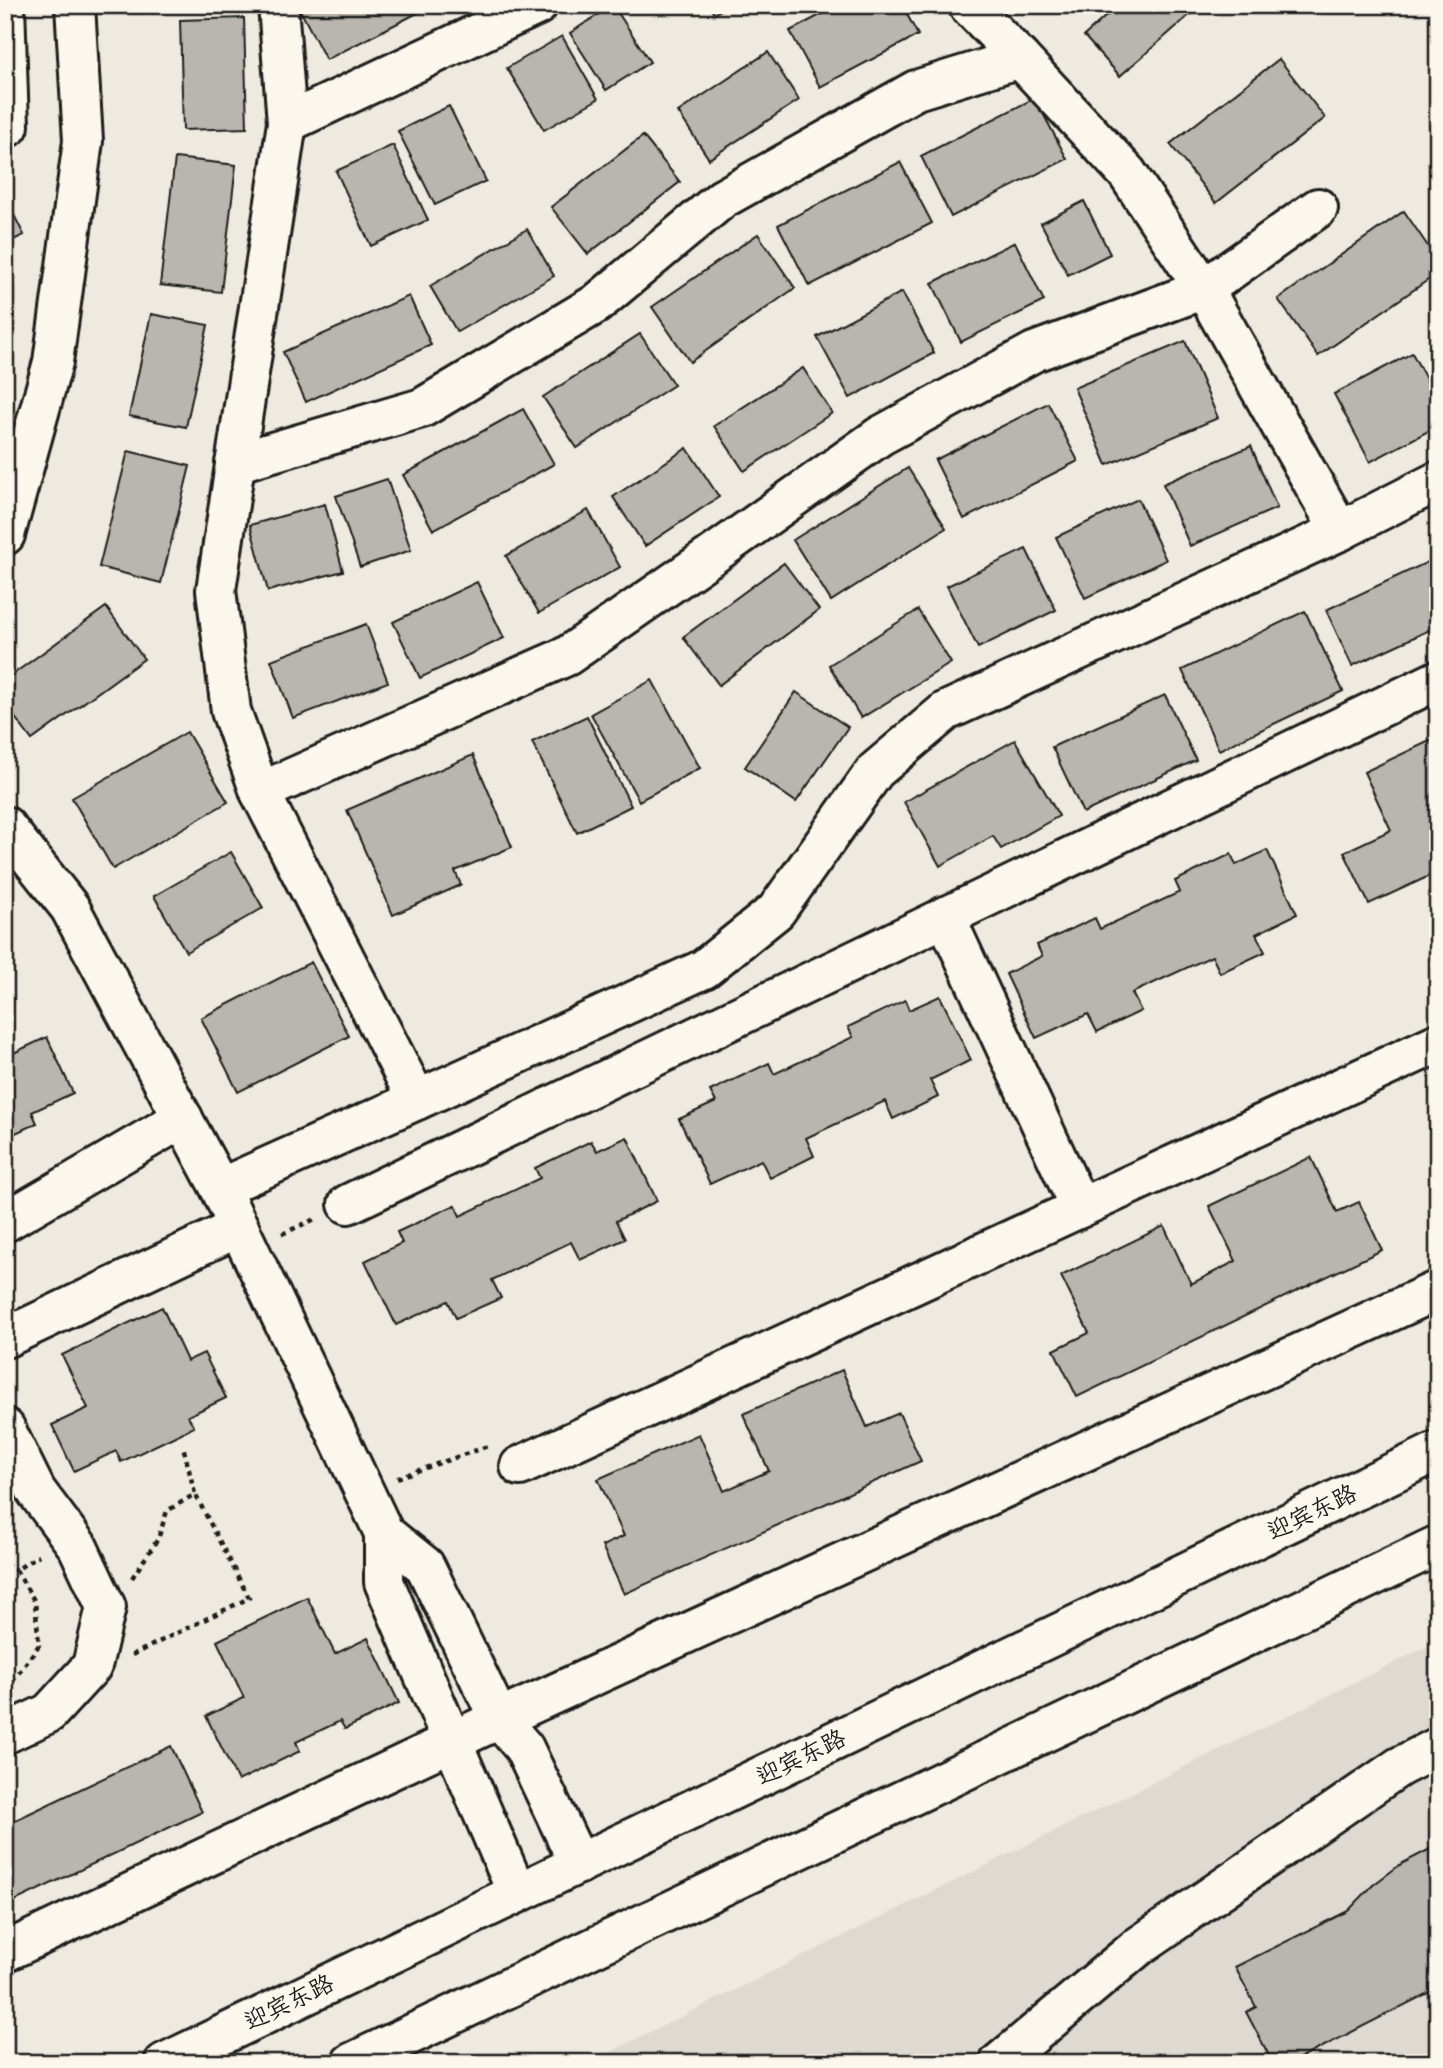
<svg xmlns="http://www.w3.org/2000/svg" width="1443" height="2068" font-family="'Gochi Hand','LXGW WenKai TC',sans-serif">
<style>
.built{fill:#dedad1}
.building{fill:#b9b6af;stroke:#1c1c1c;stroke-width:2}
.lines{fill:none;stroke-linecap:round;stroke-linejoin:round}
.minor-casing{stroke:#1c1c1c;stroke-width:44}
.highway-casing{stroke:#1c1c1c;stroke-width:44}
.path{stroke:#1c1c1c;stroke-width:4.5;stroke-dasharray:5 5;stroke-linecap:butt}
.minor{stroke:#fbf7ec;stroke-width:38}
.highway{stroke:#fbf7ec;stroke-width:38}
.labels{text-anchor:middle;stroke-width:5;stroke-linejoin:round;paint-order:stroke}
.street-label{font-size:24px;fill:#1c1c1c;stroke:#fbf7ec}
</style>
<rect width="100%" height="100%" fill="#eeeadf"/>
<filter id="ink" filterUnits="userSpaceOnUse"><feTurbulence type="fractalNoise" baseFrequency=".0143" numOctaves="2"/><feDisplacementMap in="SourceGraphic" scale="14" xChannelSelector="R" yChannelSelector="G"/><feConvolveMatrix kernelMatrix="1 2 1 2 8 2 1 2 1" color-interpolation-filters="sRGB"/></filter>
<g filter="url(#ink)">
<polygon class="built" points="1438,1641 1438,2063 588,2063"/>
<g class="building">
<polygon points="309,5 433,5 326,60 300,10"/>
<polygon points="613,5 650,62 606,90 570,33"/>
<polygon points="709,5 729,5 714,14"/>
<polygon points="839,5 902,5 918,35 820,87 790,31"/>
<polygon points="1118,5 1186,5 1193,12 1120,76 1084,36"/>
<polygon points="244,18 247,128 183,130 180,20"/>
<polygon points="562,36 598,99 544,130 507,68"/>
<polygon points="768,52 799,100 709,159 678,112"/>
<polygon points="1279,59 1325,118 1216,203 1170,144"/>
<polygon points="1035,98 1067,159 951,217 921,156"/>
<polygon points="449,106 486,181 435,205 398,131"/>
<polygon points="643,136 680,182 588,254 551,207"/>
<polygon points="393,145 428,220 371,246 336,171"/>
<polygon points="175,158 236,165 221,292 160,285"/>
<polygon points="900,162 932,223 809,286 778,225"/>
<polygon points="5,197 24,235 5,244"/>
<polygon points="1084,201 1110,254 1068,275 1041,223"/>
<polygon points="1404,211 1438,261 1438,273 1318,356 1278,299"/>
<polygon points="527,229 554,276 457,332 430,286"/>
<polygon points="758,234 795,288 690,362 652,307"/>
<polygon points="1015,242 1044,301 961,342 932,283"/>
<polygon points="902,292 934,353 850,398 817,337"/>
<polygon points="409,296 431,345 306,402 283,352"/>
<polygon points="151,314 208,325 186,427 129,416"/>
<polygon points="640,334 674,385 577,448 543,397"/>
<polygon points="1185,341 1218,418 1107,465 1074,388"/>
<polygon points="1412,353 1438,401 1438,426 1370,462 1334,394"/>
<polygon points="803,368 832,413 744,471 714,426"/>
<polygon points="1048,403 1078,461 964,519 935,460"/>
<polygon points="523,409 554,464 433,530 403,475"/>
<polygon points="1251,446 1277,508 1190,546 1163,484"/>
<polygon points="687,448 719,497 645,546 613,497"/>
<polygon points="128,451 190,466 161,583 99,567"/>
<polygon points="908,468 946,528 831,601 793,540"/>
<polygon points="387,479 411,550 360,567 336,496"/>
<polygon points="1138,499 1166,560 1085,598 1056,537"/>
<polygon points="325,504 343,571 268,591 250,525"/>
<polygon points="588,510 620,567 539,613 506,556"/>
<polygon points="1026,549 1056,610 978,648 947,586"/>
<polygon points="1436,558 1438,563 1438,626 1352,666 1326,610"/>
<polygon points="784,563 819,610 719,685 683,637"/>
<polygon points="477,582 504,638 420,678 393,622"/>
<polygon points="106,607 144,659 32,740 5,704 5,680"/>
<polygon points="918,610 951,663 861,718 829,665"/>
<polygon points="1305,611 1343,691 1219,750 1182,670"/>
<polygon points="366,624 388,682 293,718 271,660"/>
<polygon points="652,680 700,768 639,801 591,714"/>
<polygon points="796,692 848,727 796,802 745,767"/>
<polygon points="1165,695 1196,760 1083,813 1052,747"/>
<polygon points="587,716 631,806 577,833 532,742"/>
<polygon points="187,732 228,802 113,869 72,798"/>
<polygon points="1438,737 1438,872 1369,904 1344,852 1391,830 1364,772"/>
<polygon points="1015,740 1059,816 1001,849 993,836 940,866 904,802"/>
<polygon points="473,755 512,847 455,871 461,885 393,915 347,810"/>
<polygon points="1267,850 1297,914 1256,934 1265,952 1220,973 1212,956 1132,993 1141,1011 1097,1032 1088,1014 1036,1038 1006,974 1042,956 1037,945 1095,918 1100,929 1180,892 1175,881 1231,854 1236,865"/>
<polygon points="231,852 263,908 186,952 154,896"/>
<polygon points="311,962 349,1036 238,1092 201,1018"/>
<polygon points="940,996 971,1060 930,1080 938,1097 893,1119 885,1101 806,1138 814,1156 770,1178 761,1160 710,1184 679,1119 716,1102 710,1091 769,1063 774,1074 853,1037 848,1027 905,1000 909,1010"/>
<polygon points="47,1037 73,1093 32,1112 37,1123 5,1138 5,1057"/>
<polygon points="627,1137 657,1201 616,1221 625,1239 580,1260 571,1242 492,1280 501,1298 456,1318 448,1301 396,1325 365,1261 402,1243 397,1232 455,1205 460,1216 540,1178 535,1168 591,1141 597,1151"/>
<polygon points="1311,1157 1337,1212 1359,1202 1382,1250 1077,1397 1054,1350 1089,1333 1061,1276 1164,1226 1191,1284 1236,1261 1209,1206"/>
<polygon points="162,1307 187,1361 204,1353 226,1398 188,1416 194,1427 121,1462 116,1451 74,1471 52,1425 88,1408 62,1355"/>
<polygon points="842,1370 867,1427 899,1413 921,1461 624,1594 602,1546 624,1536 598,1479 699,1434 724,1491 769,1471 743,1414"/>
<polygon points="307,1597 335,1654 368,1638 399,1703 345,1729 340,1721 296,1742 300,1751 238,1781 206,1716 244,1698 217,1641"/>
<polygon points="171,1746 202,1812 15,1901 5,1880 5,1825"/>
<polygon points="1438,1845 1438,1988 1291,2063 1273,2063 1246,2012 1256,2007 1235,1967 1348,1911 1373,1885 1401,1864"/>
</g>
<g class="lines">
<defs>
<g id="minor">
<polyline points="278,5 287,123 216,590 231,711 260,792 417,1100 704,969 776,911 875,771 946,711 1340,531 1438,481"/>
<polyline points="968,5 1020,58 1127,173 1204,289 1340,531"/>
<polyline points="287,123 538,5"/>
<polyline points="5,128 9,126 5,5"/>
<polyline points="235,463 422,408 596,304 722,199 916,90 1020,58"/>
<polyline points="5,535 53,362 83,141 75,5"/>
<polyline points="260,792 567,656 721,549 880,436 1034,352 1204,289 1318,208"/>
<polyline points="5,826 70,908 220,1188 384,1533"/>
<polyline points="945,916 1080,1208"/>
<polyline points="220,1188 417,1100"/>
<polyline points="348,1204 1438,680"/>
<polyline points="5,1222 183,1118"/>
<polyline points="5,1338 239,1227"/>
<polyline points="5,1428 36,1491 78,1547 106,1607 92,1666 49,1713 5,1734"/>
<polyline points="520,1466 1438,1043"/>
<polyline points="517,1893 384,1582 384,1533 425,1566 499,1719 524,1748 579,1864"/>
<polyline points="5,1952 499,1719 1438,1290"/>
<polyline points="999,2063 1139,1946 1399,1767 1438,1747"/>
</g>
<g id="highway">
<polyline points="164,2063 1438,1451"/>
<polyline points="351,2063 1438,1545"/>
</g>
</defs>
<use href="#minor" class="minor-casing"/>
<use href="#highway" class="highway-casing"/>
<g class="path">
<polyline points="282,1234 315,1219"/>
<polyline points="397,1478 488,1446"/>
<polyline points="5,1564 16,1570"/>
<polyline points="132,1578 158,1539 167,1511 195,1494 183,1446"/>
<polyline points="132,1655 249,1598 195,1494"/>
<polyline points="12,1690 10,1685 39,1645 35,1602 16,1570 39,1555"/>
</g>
<use href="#minor" class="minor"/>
<use href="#highway" class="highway"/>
</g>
</g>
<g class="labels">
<g class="street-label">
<text transform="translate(1312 1512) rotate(-26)" y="8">迎宾东路</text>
<text transform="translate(801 1757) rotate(-26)" y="8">迎宾东路</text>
<text transform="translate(289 2002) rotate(-26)" y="8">迎宾东路</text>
</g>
</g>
<rect width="1443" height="2068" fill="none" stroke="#fbf7ec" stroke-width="28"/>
<rect x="14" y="14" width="1415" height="2040" fill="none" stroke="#1c1c1c" stroke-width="2.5" filter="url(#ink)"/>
</svg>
